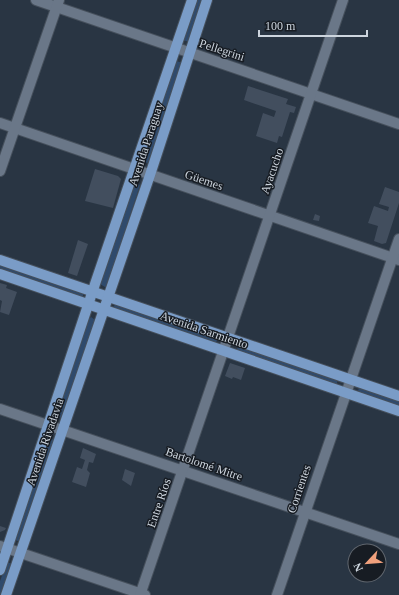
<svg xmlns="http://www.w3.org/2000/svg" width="399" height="595" font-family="'Times New Roman',serif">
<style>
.green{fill:#2f4a6c}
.building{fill:#424e5e}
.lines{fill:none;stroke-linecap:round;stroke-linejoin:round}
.minor-casing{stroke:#46505c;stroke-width:12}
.major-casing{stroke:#46505c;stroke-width:12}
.minor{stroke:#6a7788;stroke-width:10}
.major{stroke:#7a9cc7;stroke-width:10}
.labels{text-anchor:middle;stroke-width:3;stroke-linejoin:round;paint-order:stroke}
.street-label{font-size:12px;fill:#cdd5de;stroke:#171c23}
</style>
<rect width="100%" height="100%" fill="#293543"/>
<g class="green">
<polygon points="197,0 204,0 189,42 183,40"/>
<polygon points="176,61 183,63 151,161 148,163 144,162 143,159"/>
<polygon points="135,182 140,185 107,286 105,287 100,284"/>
<polygon points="0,263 83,294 83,297 80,298 0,271"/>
<polygon points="116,303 218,338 215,345 113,308"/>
<polygon points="91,317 95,320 61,418 56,414 89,319"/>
<polygon points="239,345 337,380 337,384 334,385 236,351"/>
<polygon points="362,386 399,399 399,408 359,394 358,390"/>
<polygon points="50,438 54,440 54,442 20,540 18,541 15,540 48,440"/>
<polygon points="7,562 12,564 0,595 0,581"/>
</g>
<g class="building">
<polygon points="248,86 288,99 286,104 296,107 294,113 290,112 282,137 279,136 277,143 256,136 263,113 274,117 276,111 244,100"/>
<polygon points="95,169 118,176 121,179 113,208 85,201"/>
<polygon points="385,187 399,192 399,203 386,243 382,244 374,241 378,226 368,223 374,206 388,211 389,207 379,204"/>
<polygon points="315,214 320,216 319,221 313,220"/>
<polygon points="78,240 88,244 77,276 68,273"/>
<polygon points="0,283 7,285 6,288 17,292 9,315 0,312 2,301 0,300"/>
<polygon points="230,363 245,368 241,380 233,377 232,379 225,376"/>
<polygon points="83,448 96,454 93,463 89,462 87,470 90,473 86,487 72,482 77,467 82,469 85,460 80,458"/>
<polygon points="125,469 135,473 131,486 122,480"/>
<polygon points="0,526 6,528 5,530 0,532"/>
</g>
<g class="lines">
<defs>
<g id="minor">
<polyline points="36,0 399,124"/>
<polyline points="0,123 399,260"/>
<polyline points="0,171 59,0"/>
<polyline points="0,409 399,544"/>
<polyline points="0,546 145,595"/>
<polyline points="140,595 343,0"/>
<polyline points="277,595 399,239"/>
</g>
<g id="major">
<polyline points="0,260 399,396"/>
<polyline points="0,274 399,411"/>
<polyline points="0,570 95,284 192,0"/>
<polyline points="6,595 150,175 207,0"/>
</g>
</defs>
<use href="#minor" class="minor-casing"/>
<use href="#major" class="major-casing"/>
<use href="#minor" class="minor"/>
<use href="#major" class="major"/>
</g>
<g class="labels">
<g class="street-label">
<text transform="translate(222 50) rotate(18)" y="4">Pellegrini</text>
<text transform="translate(146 144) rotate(-72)" y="4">Avenida Paraguay</text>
<text transform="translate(272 171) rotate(-71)" y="4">Ayacucho</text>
<text transform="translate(204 180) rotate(19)" y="4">Güemes</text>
<text transform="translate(204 330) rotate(19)" y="4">Avenida Sarmiento</text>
<text transform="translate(45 442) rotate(-71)" y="4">Avenida Rivadavia</text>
<text transform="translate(204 464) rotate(19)" y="4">Bartolomé Mitre</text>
<text transform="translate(299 489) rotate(-71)" y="4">Corrientes</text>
<text transform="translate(159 503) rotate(-71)" y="4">Entre Ríos</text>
</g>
</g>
<g transform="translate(367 563) rotate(244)"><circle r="19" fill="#171c23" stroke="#60666e"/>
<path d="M0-3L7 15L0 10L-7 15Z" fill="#f1a17d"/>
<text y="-6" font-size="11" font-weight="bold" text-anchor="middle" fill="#cdd5de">N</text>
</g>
<path d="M259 30v6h108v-6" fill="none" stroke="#cdd5de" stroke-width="2"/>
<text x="265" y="30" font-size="12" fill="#cdd5de" stroke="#171c23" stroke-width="3" paint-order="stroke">100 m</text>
</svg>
